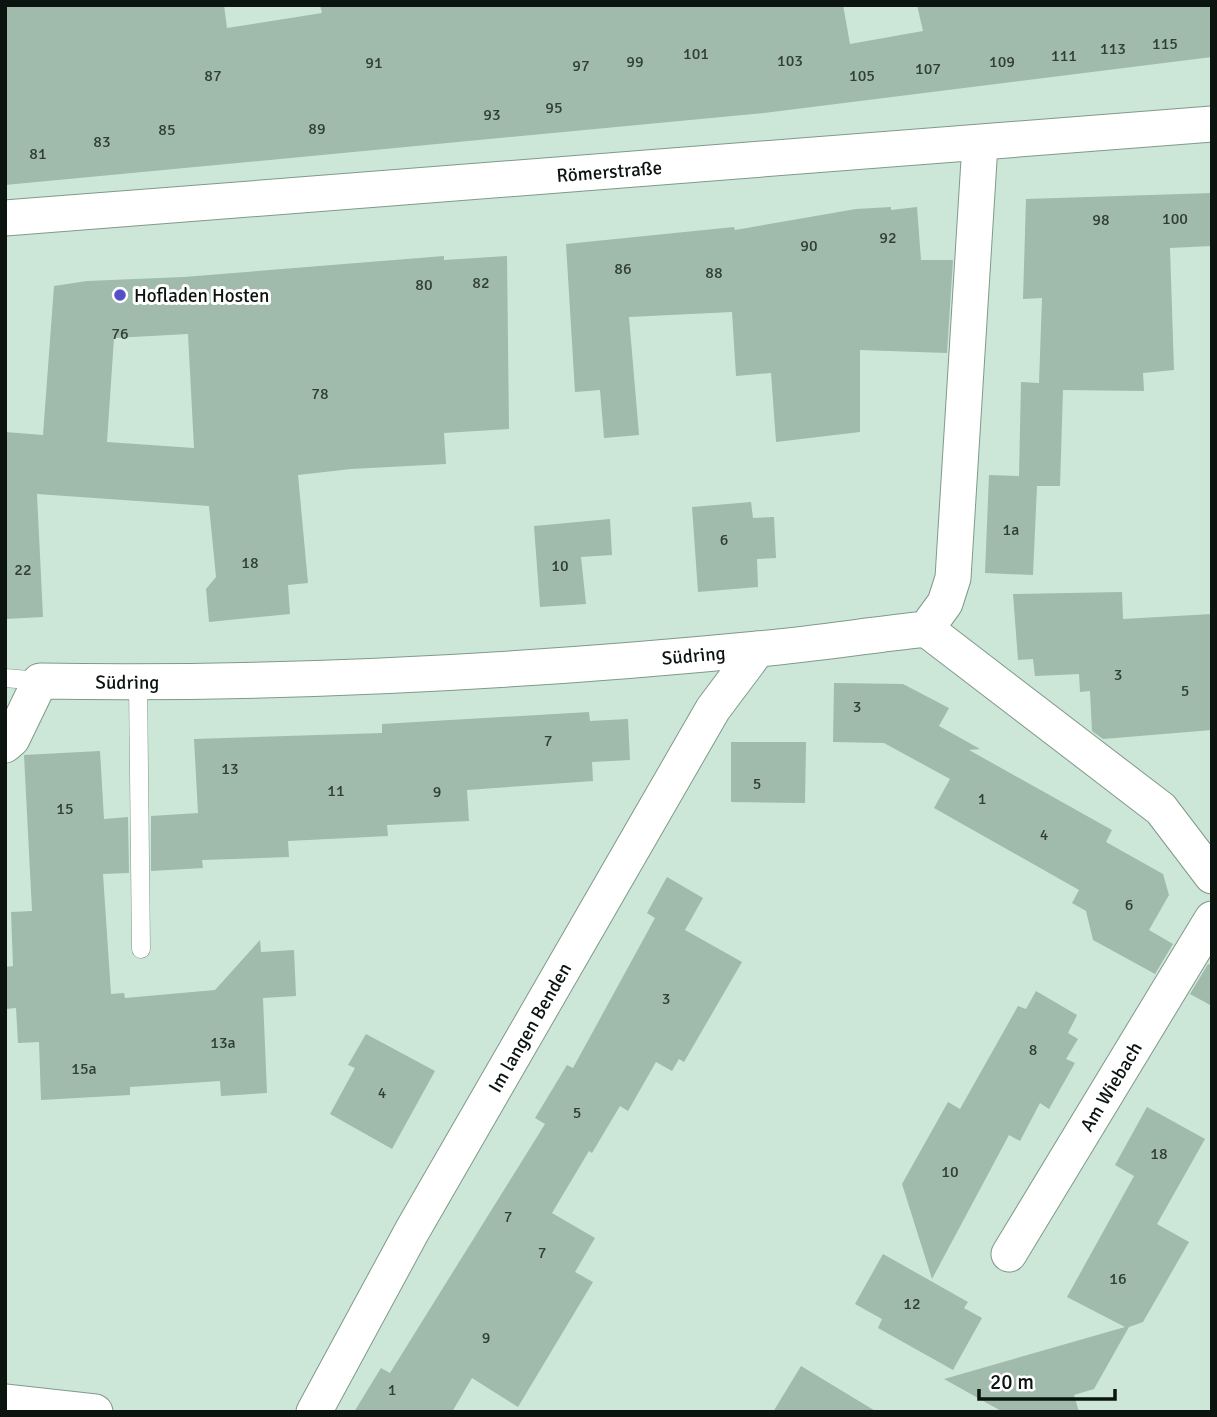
<svg xmlns="http://www.w3.org/2000/svg" width="1217" height="1417" font-family="Signika,sans-serif">
<style>
.building{fill:#a0baab;fill-rule:evenodd}
.lines{fill:none;stroke-linecap:round;stroke-linejoin:round}
.service-casing{stroke:#80998a;stroke-width:19}
.minor-casing{stroke:#80998a;stroke-width:37}
.service{stroke:#fff;stroke-width:18}
.minor{stroke:#fff;stroke-width:35}
.poi-dot{fill:#554fc7;stroke:#fff;stroke-width:2.5}
.labels{text-anchor:middle;stroke-width:6;stroke-linejoin:round;paint-order:stroke}
.number-label{font-size:16px;fill:#303e36}
.street-label{font-size:19px;fill:#0b140f;stroke:#fff}
.poi-label{font-size:19px;fill:#0b140f;stroke:#fff;text-anchor:start}
</style>
<rect width="100%" height="100%" fill="#cce7d7"/>
<g class="building">
<polygon points="5,5 224,5 227,28 322,13 320,5 843,5 850,44 923,31 917,5 1212,5 1212,57 764,113 5,185"/>
<polygon points="1212,193 1212,246 1170,248 1174,370 1143,373 1144,391 1063,390 1060,486 1037,486 1033,575 985,573 989,475 1019,476 1021,382 1039,383 1042,298 1023,299 1026,199"/>
<polygon points="891,207 891,210 917,207 921,260 953,260 947,353 860,350 860,432 776,442 771,373 736,376 732,312 629,317 639,435 604,438 600,390 575,392 566,244 734,227 735,230 856,209"/>
<path d="M 444,256 L 444,260 L 507,256 L 509,429 L 444,433 L 446,464 L 351,469 L 298,475 L 308,583 L 288,585 L 290,614 L 209,622 L 206,589 L 216,577 L 209,506 L 37,494 L 43,617 L 5,619 L 5,432 L 43,435 L 54,286 L 87,281 L 184,277 ZM 188,334 L 194,448 L 107,442 L 114,338 Z"/>
<polygon points="751,502 753,518 774,517 776,558 757,559 758,587 698,592 692,507"/>
<polygon points="610,519 612,555 581,557 586,604 540,607 534,526"/>
<polygon points="1122,592 1123,619 1212,614 1212,730 1103,739 1092,731 1090,691 1080,692 1079,674 1035,676 1033,659 1018,660 1013,594"/>
<polygon points="834,683 903,684 949,708 939,726 980,749 969,750 1112,830 1106,842 1163,874 1169,895 1149,930 1173,944 1155,974 1093,940 1086,911 1072,903 1079,890 934,808 950,779 884,743 833,742"/>
<polygon points="589,712 590,721 628,719 630,760 592,762 593,781 467,790 469,821 387,825 388,836 288,841 289,857 202,860 203,868 151,871 151,816 198,813 194,739 382,733 382,724"/>
<polygon points="731,742 806,742 805,803 731,802"/>
<polygon points="100,751 104,819 128,817 129,873 103,874 111,994 124,993 125,998 215,990 260,940 261,952 294,950 296,996 263,998 267,1093 221,1096 220,1081 130,1087 130,1095 41,1100 39,1042 18,1043 16,1008 5,1009 5,967 13,966 11,912 32,911 24,755"/>
<polygon points="667,877 703,898 685,930 742,962 684,1062 679,1059 672,1071 656,1062 628,1111 620,1106 592,1153 589,1151 552,1213 595,1238 575,1272 593,1282 518,1407 472,1378 452,1412 354,1412 381,1368 390,1373 545,1124 535,1118 567,1065 573,1068 655,918 647,913"/>
<polygon points="1208,964 1212,965 1212,1006 1190,994"/>
<polygon points="1036,991 1077,1015 1068,1033 1078,1039 1066,1059 1075,1063 1049,1109 1040,1103 1020,1141 1009,1135 932,1279 902,1184 948,1102 960,1109 1018,1006 1026,1009"/>
<polygon points="366,1034 435,1071 392,1149 330,1114 355,1068 348,1065"/>
<polygon points="1147,1107 1205,1139 1157,1224 1189,1242 1143,1322 1129,1327 1094,1389 1074,1395 1079,1412 1003,1412 944,1379 1125,1327 1067,1297 1134,1176 1115,1165"/>
<polygon points="883,1254 968,1302 964,1308 982,1318 953,1370 878,1328 882,1319 855,1304"/>
<polygon points="801,1366 877,1412 773,1412"/>
</g>
<g class="lines">
<defs>
<g id="service">
<polyline points="5,678 40,681"/>
<polyline points="138,683 141,949"/>
</g>
<g id="minor">
<path id="s1" d="M 5,218 L 1212,124"/>
<polyline points="926,629 1161,809 1212,876"/>
<path id="s2" d="M 5,745 L 12,739 L 40,681 C 279,685 520,672 758,649 C 814,644 870,635 926,629 L 945,603 L 953,578 L 980,144"/>
<path id="s3" d="M 1009,1254 L 1212,919"/>
<polyline points="5,1402 95,1412"/>
<path id="s4" d="M 314,1412 L 412,1231 L 713,709 L 758,649"/>
</g>
</defs>
<use href="#service" class="service-casing"/>
<use href="#minor" class="minor-casing"/>
<use href="#service" class="service"/>
<use href="#minor" class="minor"/>
</g>
<circle class="poi-dot" cx="120" cy="295" r="7"/>
<g class="labels">
<g class="number-label">
<text x="1165" y="49">115</text>
<text x="1113" y="54">113</text>
<text x="696" y="59">101</text>
<text x="1064" y="61">111</text>
<text x="790" y="66">103</text>
<text x="635" y="67">99</text>
<text x="1002" y="67">109</text>
<text x="374" y="68">91</text>
<text x="581" y="71">97</text>
<text x="928" y="74">107</text>
<text x="213" y="81">87</text>
<text x="862" y="81">105</text>
<text x="554" y="113">95</text>
<text x="492" y="120">93</text>
<text x="317" y="134">89</text>
<text x="167" y="135">85</text>
<text x="102" y="147">83</text>
<text x="38" y="159">81</text>
<text x="1175" y="224">100</text>
<text x="1101" y="225">98</text>
<text x="888" y="243">92</text>
<text x="809" y="251">90</text>
<text x="623" y="274">86</text>
<text x="714" y="278">88</text>
<text x="481" y="288">82</text>
<text x="424" y="290">80</text>
<text x="120" y="339">76</text>
<text x="320" y="399">78</text>
<text x="1011" y="535">1a</text>
<text x="724" y="545">6</text>
<text x="250" y="568">18</text>
<text x="560" y="571">10</text>
<text x="23" y="575">22</text>
<text x="1118" y="680">3</text>
<text x="1185" y="696">5</text>
<text x="857" y="712">3</text>
<text x="548" y="746">7</text>
<text x="230" y="774">13</text>
<text x="757" y="789">5</text>
<text x="336" y="796">11</text>
<text x="437" y="797">9</text>
<text x="982" y="804">1</text>
<text x="65" y="814">15</text>
<text x="1044" y="840">4</text>
<text x="1129" y="910">6</text>
<text x="666" y="1004">3</text>
<text x="223" y="1048">13a</text>
<text x="1033" y="1055">8</text>
<text x="84" y="1074">15a</text>
<text x="382" y="1098">4</text>
<text x="577" y="1118">5</text>
<text x="1159" y="1159">18</text>
<text x="950" y="1177">10</text>
<text x="508" y="1222">7</text>
<text x="542" y="1258">7</text>
<text x="1118" y="1284">16</text>
<text x="912" y="1309">12</text>
<text x="486" y="1343">9</text>
<text x="392" y="1395">1</text>
</g>
<g class="street-label">
<text dy="7" stroke="none"><textPath href="#s1" startOffset="606">Römerstraße</textPath></text>
<text dy="7" stroke="none"><textPath href="#s2" startOffset="728">Südring</textPath></text>
<text dy="7" stroke="none"><textPath href="#s2" startOffset="161">Südring</textPath></text>
<text dy="7" stroke="none"><textPath href="#s4" startOffset="441">Im langen Benden</textPath></text>
<text dy="7" stroke="none"><textPath href="#s3" startOffset="196">Am Wiebach</textPath></text>
</g>
<g class="poi-label">
<text x="134" y="302">Hofladen Hosten</text>
</g>
</g>
<rect width="1217" height="1417" fill="none" stroke="#0b140f" stroke-width="14"/>
<path d="M979 1389v10h136v-10" fill="none" stroke="#0b140f" stroke-width="3.5"/>
<text x="990" y="1389" font-size="21" fill="#0b140f" stroke="#ffffff" stroke-width="5" paint-order="stroke">20 m</text>
</svg>
